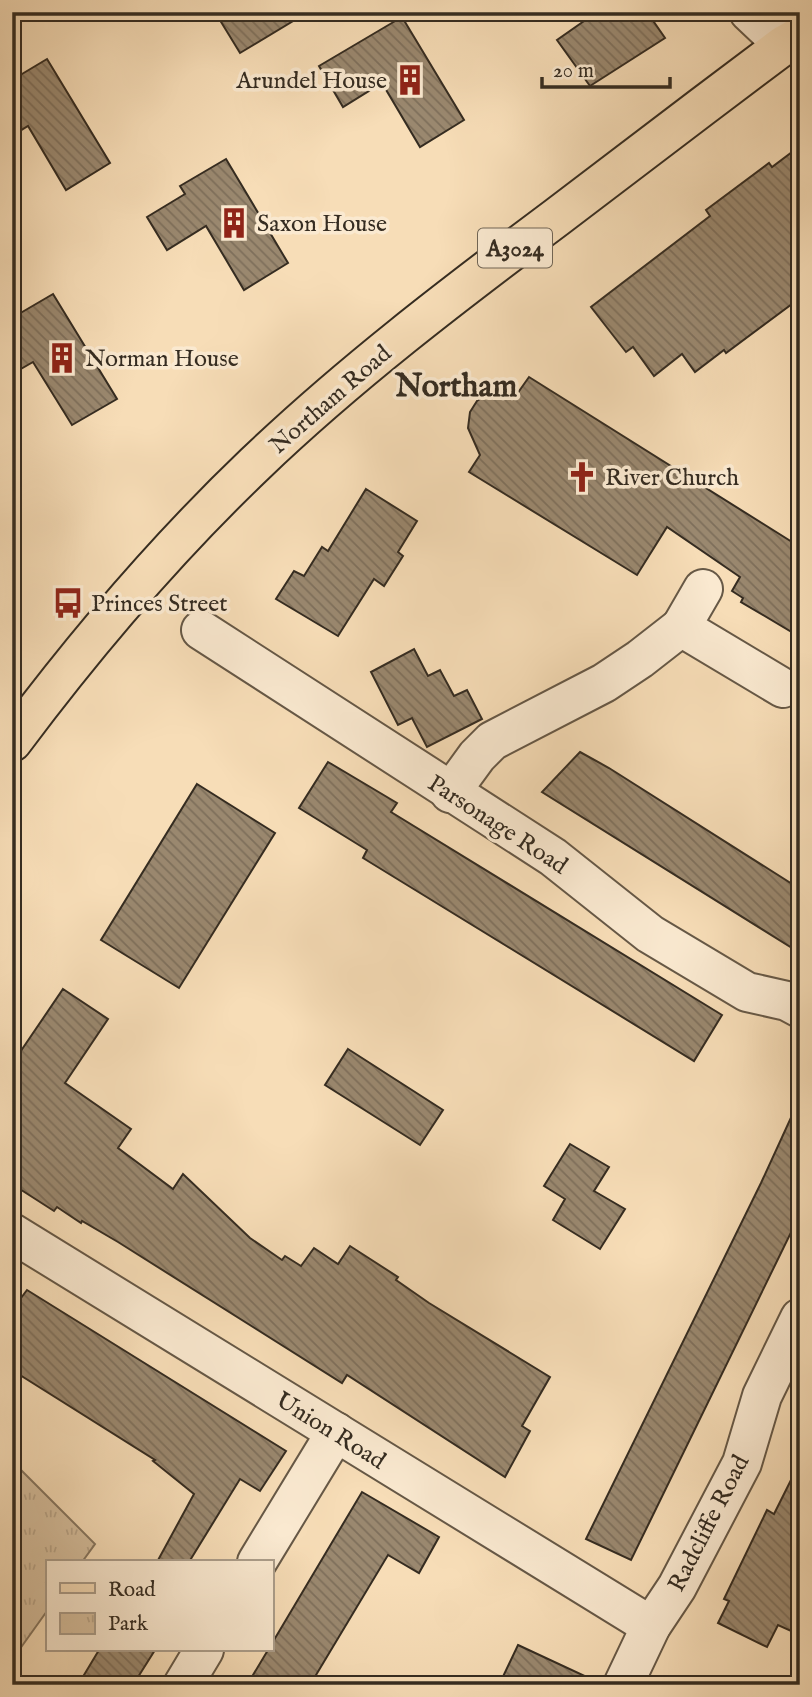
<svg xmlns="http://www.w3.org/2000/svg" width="812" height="1697" font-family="'IM FELL English',serif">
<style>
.park{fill:url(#park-tufts);stroke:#867660;stroke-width:2}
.building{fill:url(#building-back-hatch);stroke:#352c21;stroke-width:2}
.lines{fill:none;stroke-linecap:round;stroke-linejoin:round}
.minor-casing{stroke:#665846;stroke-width:42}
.major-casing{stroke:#352c21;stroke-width:42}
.minor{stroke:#fae9d0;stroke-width:38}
.major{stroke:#f7ddb7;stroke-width:38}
.labels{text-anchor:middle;stroke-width:7;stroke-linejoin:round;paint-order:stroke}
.shield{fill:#fae9d0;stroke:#706556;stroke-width:2}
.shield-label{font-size:23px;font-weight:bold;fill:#352c21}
.poi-label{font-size:24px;fill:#352c21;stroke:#fae9d0;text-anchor:start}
.street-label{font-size:24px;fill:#352c21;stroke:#fae9d0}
.district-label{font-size:32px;font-weight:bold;fill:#352c21;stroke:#fae9d0}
</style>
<defs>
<pattern id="park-tufts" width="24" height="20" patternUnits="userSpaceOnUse" patternTransform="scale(1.75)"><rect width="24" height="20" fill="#d6bf9e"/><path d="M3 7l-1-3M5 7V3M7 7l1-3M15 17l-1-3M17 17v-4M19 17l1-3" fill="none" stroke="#b8a488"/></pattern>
<pattern id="building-back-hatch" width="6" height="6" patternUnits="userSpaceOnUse" patternTransform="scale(1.75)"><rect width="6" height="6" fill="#9a886f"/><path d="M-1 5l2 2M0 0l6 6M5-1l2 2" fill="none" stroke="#7e6f5b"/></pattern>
</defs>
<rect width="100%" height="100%" fill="#f7ddb7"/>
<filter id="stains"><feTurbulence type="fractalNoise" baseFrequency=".00286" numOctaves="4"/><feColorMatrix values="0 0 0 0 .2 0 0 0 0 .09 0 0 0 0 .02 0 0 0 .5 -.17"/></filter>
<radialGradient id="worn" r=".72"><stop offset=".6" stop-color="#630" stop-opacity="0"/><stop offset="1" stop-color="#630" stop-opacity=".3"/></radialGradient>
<polygon class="park" points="12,1461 95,1544 82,1562 47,1562 47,1611 12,1660"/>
<g class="building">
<polygon points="215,12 308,12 240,53"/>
<polygon points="597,12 647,12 665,38 590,86 557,40"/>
<polygon points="402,17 464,120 420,147 382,83 343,107 319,66"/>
<polygon points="47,59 110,163 66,190 28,126 12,136 12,80"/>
<polygon points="800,146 800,298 726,353 724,350 695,372 682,354 654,376 633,347 626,352 591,307 710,216 706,210 769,163 772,167"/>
<polygon points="226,159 288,263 244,290 206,226 167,250 147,217 185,194 180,186"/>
<polygon points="53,294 117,399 72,425 33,362 12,374 12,318"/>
<polygon points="529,377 800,547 800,637 741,602 743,598 732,591 740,577 667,527 637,575 469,472 480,455 468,428 470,412 477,401 487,394 517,394"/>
<polygon points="366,489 417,521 398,552 403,556 384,586 374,579 338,636 276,599 294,571 304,576 322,547 328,551"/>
<polygon points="414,649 428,676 440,670 454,696 467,690 482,719 427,747 412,718 398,725 371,672"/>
<polygon points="580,752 609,768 800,889 800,953 542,792"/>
<polygon points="328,762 397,803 391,812 722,1015 694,1061 363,858 367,850 299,808"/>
<polygon points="197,784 275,833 179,988 101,940"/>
<polygon points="63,989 108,1019 65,1083 131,1129 118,1148 173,1189 183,1174 250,1238 282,1260 285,1256 301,1266 314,1248 338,1264 350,1246 398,1277 396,1280 429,1303 550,1377 522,1426 530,1431 505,1477 347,1375 342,1383 118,1242 82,1221 81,1223 57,1207 54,1211 12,1184 12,1064"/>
<polygon points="348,1049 443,1110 420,1145 325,1085"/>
<polygon points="800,1098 800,1214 631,1560 586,1539 761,1183"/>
<polygon points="570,1144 609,1167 594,1191 625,1209 600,1249 553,1220 565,1199 544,1186"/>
<polygon points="27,1290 286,1451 260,1491 240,1479 189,1562 157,1562 194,1494 153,1461 155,1460 12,1370 12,1310"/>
<polygon points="800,1462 800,1635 778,1625 767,1647 718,1623 729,1601 724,1599 767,1510 774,1514"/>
<polygon points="362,1492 439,1537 419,1573 388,1555 310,1685 247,1685 268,1650 271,1650 271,1645"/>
<polygon points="518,1645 602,1684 601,1685 499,1685"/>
<polygon points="99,1650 155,1650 133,1685 78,1685"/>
</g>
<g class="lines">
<defs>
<g id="minor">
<polyline points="749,12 784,45"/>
<polyline points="703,589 681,627 783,688"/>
<polyline points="201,630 553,857 650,934 747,992 787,1001 800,1008"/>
<polyline points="450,793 477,756 492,741 604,683 640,659 681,627"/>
<polyline points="12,1233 651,1626"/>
<polyline points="257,1562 336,1432"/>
<polyline points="183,1685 204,1650"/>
<polyline points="623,1685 651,1626 677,1587 742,1463 762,1396 800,1318"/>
</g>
<path id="major" d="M 12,742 C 86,643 166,549 255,464 C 349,374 453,295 557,217 C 633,159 708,102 784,45 L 800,36"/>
</defs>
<use href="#minor" class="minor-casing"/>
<use href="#major" class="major-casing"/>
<use href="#minor" class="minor"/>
<use href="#major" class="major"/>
</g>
<defs>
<symbol id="building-bare" viewBox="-9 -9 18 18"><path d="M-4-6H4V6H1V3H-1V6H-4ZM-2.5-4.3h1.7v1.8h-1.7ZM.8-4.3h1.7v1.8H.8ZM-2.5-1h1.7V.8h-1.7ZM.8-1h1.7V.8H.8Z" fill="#8f2418" stroke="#fae9d0" stroke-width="2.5" paint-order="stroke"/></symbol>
<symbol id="church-bare" viewBox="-9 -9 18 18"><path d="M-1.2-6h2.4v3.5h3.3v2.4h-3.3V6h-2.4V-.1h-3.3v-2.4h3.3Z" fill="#8f2418" stroke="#fae9d0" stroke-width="2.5" paint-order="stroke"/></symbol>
<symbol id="bus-bare" viewBox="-9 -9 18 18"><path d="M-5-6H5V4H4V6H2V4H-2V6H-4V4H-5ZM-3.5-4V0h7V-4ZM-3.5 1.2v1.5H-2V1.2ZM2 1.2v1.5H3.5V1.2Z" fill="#8f2418" stroke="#fae9d0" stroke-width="2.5" paint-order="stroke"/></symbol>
</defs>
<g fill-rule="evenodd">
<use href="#building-bare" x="388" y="58" width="44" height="44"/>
<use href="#building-bare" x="212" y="201" width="44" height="44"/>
<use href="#building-bare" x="40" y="336" width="44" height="44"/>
<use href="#church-bare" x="560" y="455" width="44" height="44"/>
<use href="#bus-bare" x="46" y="581" width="44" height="44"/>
</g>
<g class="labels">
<rect class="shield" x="478" y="228.5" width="74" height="39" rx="5"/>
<g class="shield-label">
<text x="515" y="256">A3024</text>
</g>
<g class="poi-label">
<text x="387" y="88" text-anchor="end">Arundel House</text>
<text x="257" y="231">Saxon House</text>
<text x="85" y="366">Norman House</text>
<text x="605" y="485">River Church</text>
<text x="91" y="611">Princes Street</text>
</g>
<g class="street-label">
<text transform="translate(330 399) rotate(-41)" y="8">Northam Road</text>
<text transform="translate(498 824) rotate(33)" y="8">Parsonage Road</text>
<text transform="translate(331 1430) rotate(32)" y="8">Union Road</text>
<text transform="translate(708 1523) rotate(-63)" y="8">Radcliffe Road</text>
</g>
<g class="district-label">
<text x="456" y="396">Northam</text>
</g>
</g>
<rect width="812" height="1697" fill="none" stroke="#f7ddb7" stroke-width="42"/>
<rect x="14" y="14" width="784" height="1669" fill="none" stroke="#352c21" stroke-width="3.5"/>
<rect x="21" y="21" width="770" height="1655" fill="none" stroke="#352c21" stroke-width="2"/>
<rect x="46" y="1560" width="228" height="91" fill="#fae9d0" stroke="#ab9d8a" stroke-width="2"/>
<rect x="60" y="1583" width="35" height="10" fill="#f7ddb7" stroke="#ab9d8a" stroke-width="2"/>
<text x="108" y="1596" font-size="21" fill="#352c21">Road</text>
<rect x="60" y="1613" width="35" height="21" fill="url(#park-tufts)" stroke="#ab9d8a" stroke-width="2"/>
<text x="108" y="1630" font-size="21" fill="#352c21">Park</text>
<path d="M542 77v10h128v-10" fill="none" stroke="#352c21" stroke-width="3.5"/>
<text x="553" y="77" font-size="21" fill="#352c21" stroke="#fae9d0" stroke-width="5" paint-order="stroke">20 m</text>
<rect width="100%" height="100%" filter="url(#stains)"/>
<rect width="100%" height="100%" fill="url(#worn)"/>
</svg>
